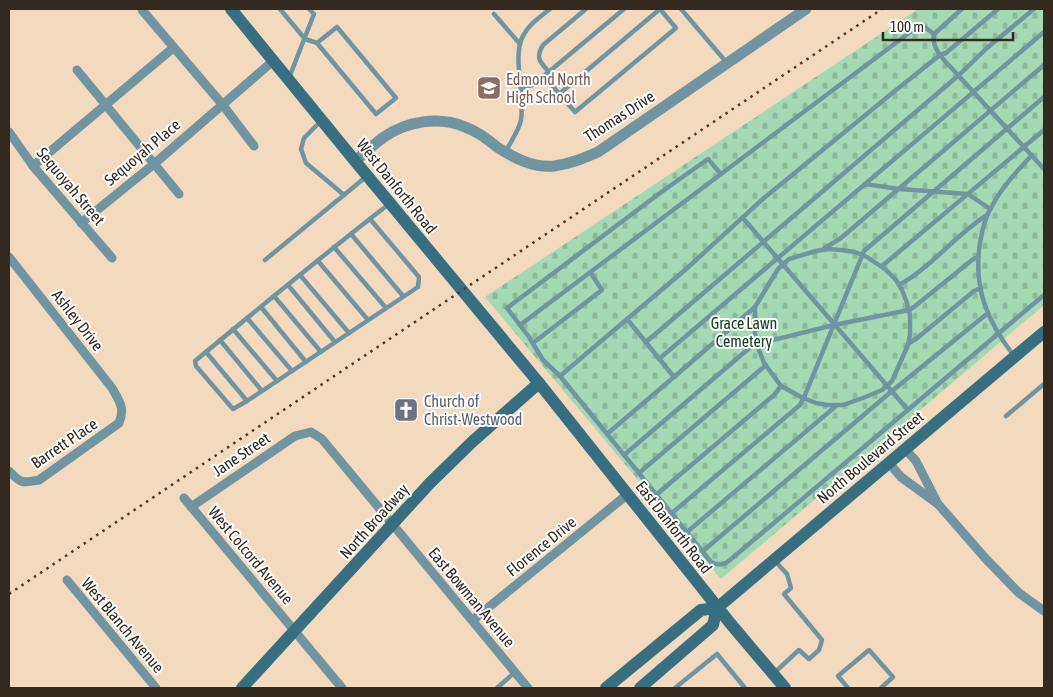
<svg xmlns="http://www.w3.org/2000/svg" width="1053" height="697" font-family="'Asap Condensed',sans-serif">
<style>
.cemetery{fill:url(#cemetery-stones)}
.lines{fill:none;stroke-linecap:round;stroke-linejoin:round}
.service{stroke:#7094a0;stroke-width:4.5}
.minor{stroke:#7094a0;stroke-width:9}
.tertiary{stroke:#7094a0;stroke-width:11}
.secondary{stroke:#376f81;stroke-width:12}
.rail{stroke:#473b2f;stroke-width:2.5;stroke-dasharray:2.5 5;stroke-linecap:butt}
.labels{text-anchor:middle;stroke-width:4;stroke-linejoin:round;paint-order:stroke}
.education-label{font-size:16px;fill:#785e54;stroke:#fff;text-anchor:start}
.street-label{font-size:16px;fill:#33291f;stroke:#fff}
.park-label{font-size:16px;fill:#0c4123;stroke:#fff}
.worship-label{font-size:16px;fill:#5b616d;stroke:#fff;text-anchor:start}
</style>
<defs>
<pattern id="cemetery-stones" width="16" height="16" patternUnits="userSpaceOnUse" patternTransform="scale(1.25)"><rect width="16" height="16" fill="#a5d9b4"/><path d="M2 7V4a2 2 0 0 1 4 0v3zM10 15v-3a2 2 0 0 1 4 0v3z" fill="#8eba9a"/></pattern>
</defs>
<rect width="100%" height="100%" fill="#f3d9be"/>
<polygon class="cemetery" points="918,9 1044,9 1044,305 721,579 485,297"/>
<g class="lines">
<g class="service">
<polyline points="280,9 305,39 317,43 376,114 396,98 337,27 317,43"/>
<polyline points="681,9 727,63"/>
<path d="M 962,9 L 934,34 C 932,45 938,53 945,61 L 1044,169"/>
<path d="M 998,9 L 946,53 L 940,55 L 896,90 L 764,198 L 685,270 L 560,376 L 711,562 C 718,566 724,565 730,560 L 1044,295"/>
<polyline points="494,14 520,44"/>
<path d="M 549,72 C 540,62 535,58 543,45 L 586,9"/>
<polyline points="544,76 575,112 676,28 660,9"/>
<polyline points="289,78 314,14 309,9"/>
<polyline points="521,88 533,85 624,9"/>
<polyline points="559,94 660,9"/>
<polyline points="321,121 304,138 301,149 306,163 344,195"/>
<path d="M 506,151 C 511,141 519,130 521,120 C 525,96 512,55 523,36 C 529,24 540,17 550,9"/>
<polyline points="865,184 899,189 968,194 990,209"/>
<polyline points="743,218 908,410"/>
<path d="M 370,219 L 419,277 L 418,287 L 247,401 L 233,409 L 196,366 L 195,361 C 259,308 323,255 389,204"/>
<polyline points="351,234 403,296"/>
<polyline points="334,247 386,308"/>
<polyline points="825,248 841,238 1044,65"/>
<polyline points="265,260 367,176"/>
<polyline points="318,261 368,320"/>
<polyline points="882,266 1044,130"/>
<polyline points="300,275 349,333"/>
<polyline points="288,285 335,342"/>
<path d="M 899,285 C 932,267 955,235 987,215"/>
<polyline points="274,296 321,352"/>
<polyline points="261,307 306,362"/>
<polyline points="247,318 292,371"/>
<polyline points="520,325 721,174"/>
<polyline points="233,329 277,381"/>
<polyline points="220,340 262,391"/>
<polyline points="646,342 959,75 987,48 1034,9"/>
<polyline points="533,343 602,290 590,272"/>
<polyline points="909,343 916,339 974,291 981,288"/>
<polyline points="206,352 247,401"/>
<path d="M 1014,356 C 987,321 973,288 980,243 C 982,230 985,217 992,206 C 1002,187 1017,171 1032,155"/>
<polyline points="659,359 1044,32"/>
<polyline points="560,376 543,360 529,337 507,308 660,193 708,159 721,174 917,27 923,26 934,34"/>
<polyline points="674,377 755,307 778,269 789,259 816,251 828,249 841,250 855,252 867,257 886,270 896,280 902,290 907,303 910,315 910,334 908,345 892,381 882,390 863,398 843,405 827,405 816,403 803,398 781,386 764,363 759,350 755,335 755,307"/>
<polyline points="1006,416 1044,384"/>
<polyline points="607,434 674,377 627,319"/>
<polyline points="624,455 753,345 834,325 909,310 914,307 972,260 978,257"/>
<polyline points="639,473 766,365"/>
<polyline points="656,495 774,395 781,386"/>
<polyline points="672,513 800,405 805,395 864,251 1044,97"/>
<polyline points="687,532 836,406"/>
<polyline points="703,551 892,391 988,313"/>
<polyline points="774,673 799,650 809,659 819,650 822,640 784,594 791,588 787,574 775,561"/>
<polyline points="497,688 515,672"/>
<polyline points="675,688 717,654 745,688"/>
<polyline points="848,688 838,676 869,650 893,677 881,688"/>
</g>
<g class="minor">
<polyline points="142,10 222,104 254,146"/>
<polyline points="77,70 179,194"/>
<polyline points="9,132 33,166 112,258"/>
<polyline points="33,166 173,48"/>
<polyline points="81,223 154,164 273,61"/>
<path d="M 9,257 L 112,388 C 120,402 125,408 119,423 L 39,480 C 23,483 21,484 9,471"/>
<polyline points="889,463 901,477 938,504 916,461 905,449"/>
<polyline points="184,498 342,688"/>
<polyline points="938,504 986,559 1019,593 1044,611"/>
<polyline points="191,507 295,436 311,432 322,439 528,688"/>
<polyline points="67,580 156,688"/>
<polyline points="473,620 628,494"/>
</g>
<path class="tertiary" d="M 355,161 C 365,153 374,144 384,137 C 407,121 439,116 465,127 C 477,131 487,139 497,147 C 514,158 533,168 554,166 C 570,164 584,158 598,152 L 806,9"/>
<g class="secondary">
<polyline points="231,9 355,161 539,383 730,623 785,688"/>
<polyline points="242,688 430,483 472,442 539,383"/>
<polyline points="606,688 701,610 717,608 1044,332"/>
<polyline points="640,688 713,625 717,608"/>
</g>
<polyline class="rail" points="9,594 882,9"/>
</g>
<defs>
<symbol id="school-square" viewBox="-11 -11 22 22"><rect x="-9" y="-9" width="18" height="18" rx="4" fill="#8d6e63" stroke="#fff"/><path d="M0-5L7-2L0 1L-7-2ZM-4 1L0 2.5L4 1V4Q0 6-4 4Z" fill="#fff"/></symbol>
<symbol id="church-square" viewBox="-11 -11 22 22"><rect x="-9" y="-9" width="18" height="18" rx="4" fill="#6b7280" stroke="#fff"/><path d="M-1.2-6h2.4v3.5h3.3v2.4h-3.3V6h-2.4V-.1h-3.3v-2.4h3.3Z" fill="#fff"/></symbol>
</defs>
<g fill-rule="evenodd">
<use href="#school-square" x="475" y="74" width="28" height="28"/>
<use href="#church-square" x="392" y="396" width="28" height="28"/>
</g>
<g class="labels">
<g class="education-label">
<text x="506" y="85">Edmond North<tspan x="506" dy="18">High School</tspan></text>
</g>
<g class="street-label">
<text transform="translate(619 116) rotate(-33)" y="6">Thomas Drive</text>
<text transform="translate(142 152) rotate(-40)" y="6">Sequoyah Place</text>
<text transform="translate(71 186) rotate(50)" y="6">Sequoyah Street</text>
<text transform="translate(397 186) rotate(51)" y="6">West Danforth Road</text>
<text transform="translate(78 320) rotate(52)" y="6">Ashley Drive</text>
<text transform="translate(64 443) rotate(-34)" y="6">Barrett Place</text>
<text transform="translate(241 454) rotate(-34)" y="6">Jane Street</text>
<text transform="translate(870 457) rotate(-40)" y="6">North Boulevard Street</text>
<text transform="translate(374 521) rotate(-48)" y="6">North Broadway</text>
<text transform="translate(674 527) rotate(52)" y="6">East Danforth Road</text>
<text transform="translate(541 546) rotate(-39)" y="6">Florence Drive</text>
<text transform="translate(251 555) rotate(50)" y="6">West Colcord Avenue</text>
<text transform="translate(472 597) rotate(50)" y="6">East Bowman Avenue</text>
<text transform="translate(123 625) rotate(50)" y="6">West Blanch Avenue</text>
</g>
<g class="park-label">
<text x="744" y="329">Grace Lawn<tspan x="744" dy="18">Cemetery</tspan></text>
</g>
<g class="worship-label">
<text x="424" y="407">Church of<tspan x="424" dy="18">Christ-Westwood</tspan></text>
</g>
</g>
<rect width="1053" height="697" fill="none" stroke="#33291f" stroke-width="20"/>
<path d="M883 32v8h130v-8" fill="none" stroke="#33291f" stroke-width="2.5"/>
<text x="890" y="32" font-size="15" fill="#33291f" stroke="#ffffff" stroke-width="4" paint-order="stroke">100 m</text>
</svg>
